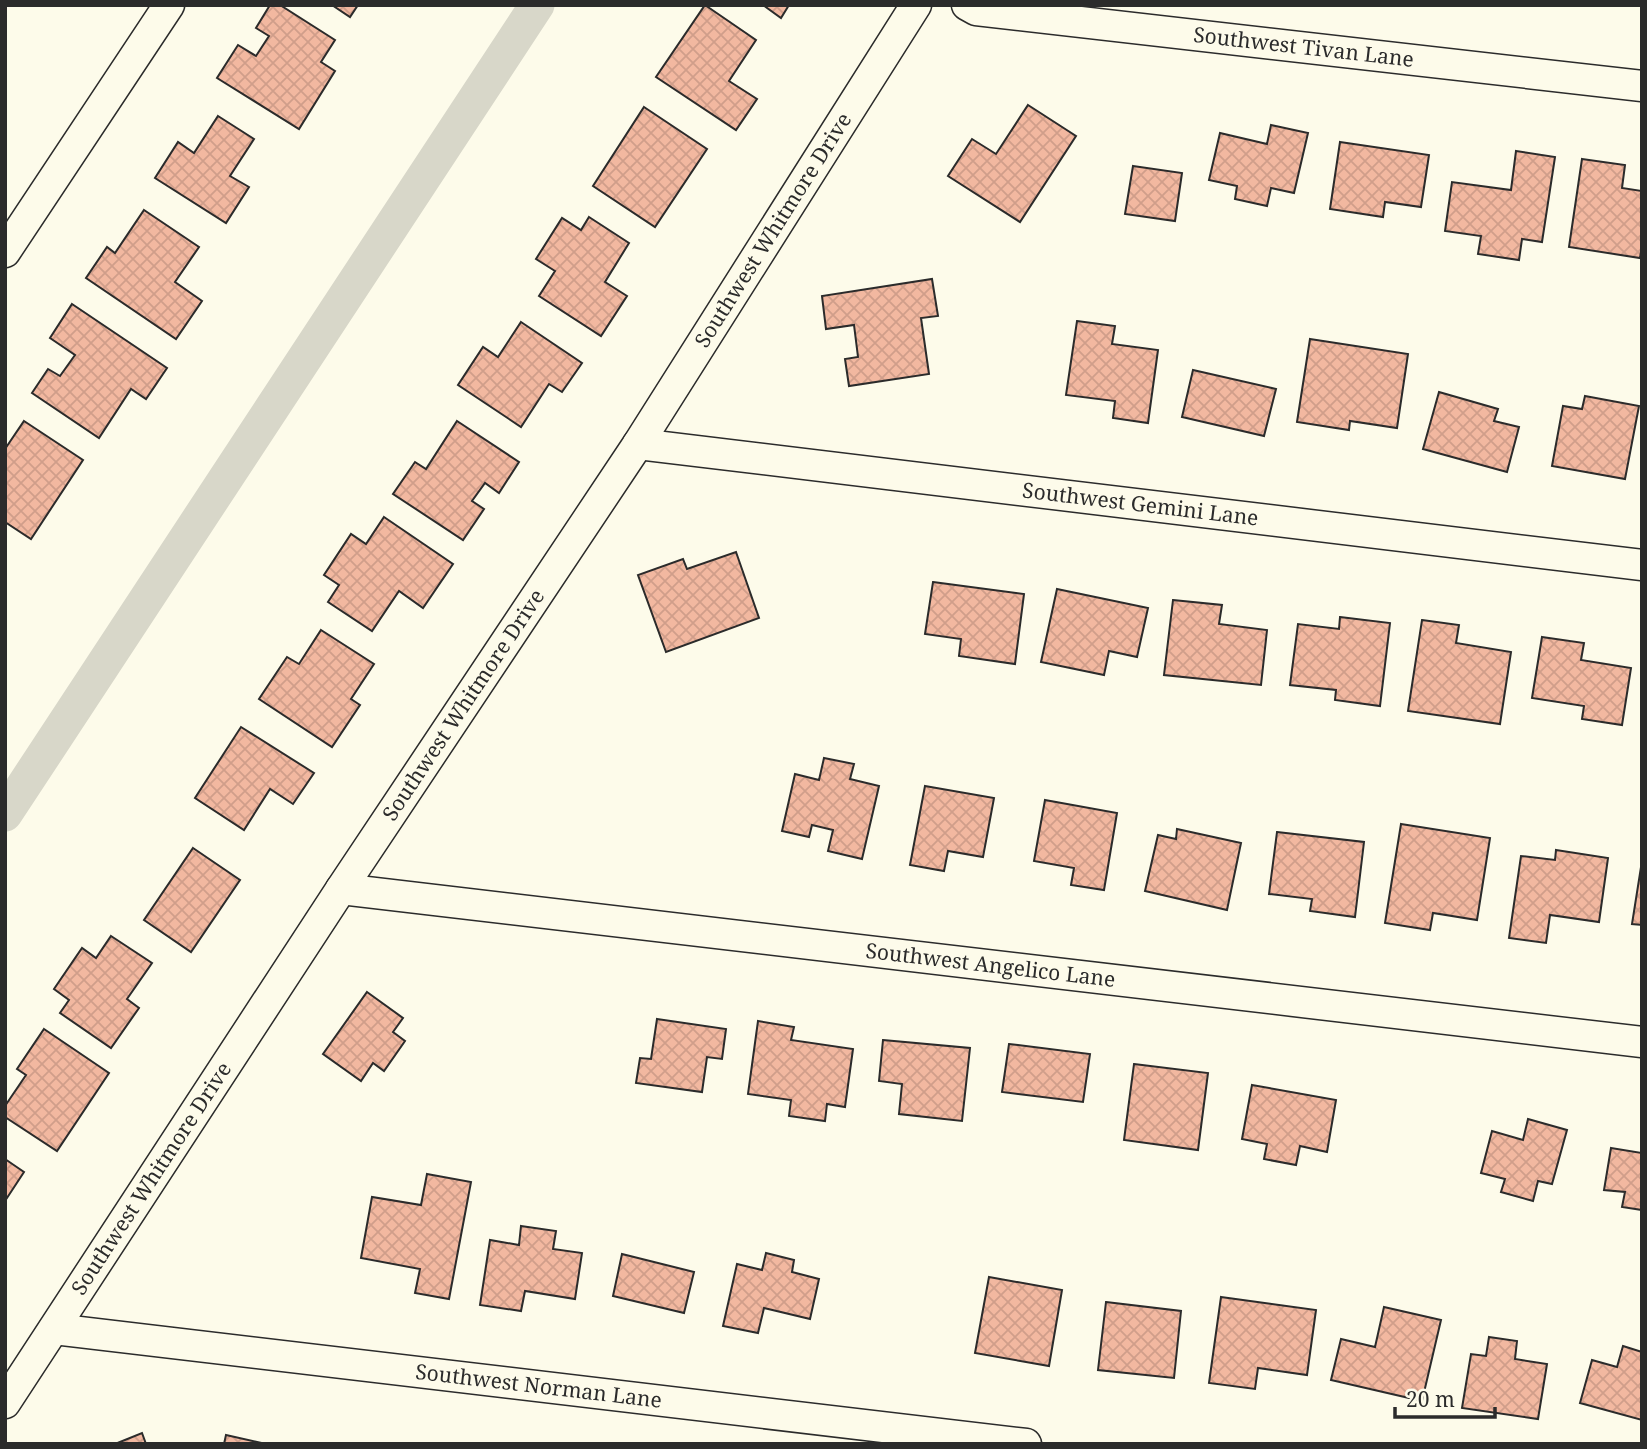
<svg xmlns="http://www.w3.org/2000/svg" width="1647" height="1449" font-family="'Noto Serif',serif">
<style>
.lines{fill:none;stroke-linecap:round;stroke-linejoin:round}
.canal{stroke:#d8d7c9;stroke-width:35}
.building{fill:url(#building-cross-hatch);stroke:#2b2b2b;stroke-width:2}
.street-casing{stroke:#2b2b2b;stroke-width:33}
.street{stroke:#fdfbea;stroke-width:30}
.labels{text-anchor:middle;stroke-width:5;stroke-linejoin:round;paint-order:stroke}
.street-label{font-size:21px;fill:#2b2b2b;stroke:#fdfbea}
</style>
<defs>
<pattern id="building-cross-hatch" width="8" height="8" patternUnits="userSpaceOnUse" patternTransform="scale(1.75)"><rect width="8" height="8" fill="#f2b8a0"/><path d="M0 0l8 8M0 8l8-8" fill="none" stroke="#d09e8a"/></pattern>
</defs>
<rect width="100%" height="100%" fill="#fdfbea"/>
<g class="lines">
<polyline class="canal" points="5,814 537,5"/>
</g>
<g class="building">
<polygon points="270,5 280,5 335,40 321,62 335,71 299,129 217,78 238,45 256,56 269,36 256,28"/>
<polygon points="332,5 358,5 350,17"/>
<polygon points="705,5 756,40 729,81 757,99 736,130 656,77"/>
<polygon points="763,5 789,5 781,18"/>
<polygon points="1028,105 1076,136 1020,222 948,176 972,139 996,154"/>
<polygon points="644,107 707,149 655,227 593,186"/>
<polygon points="218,116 254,139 230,176 249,187 226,223 155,178 178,142 194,153"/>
<polygon points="1271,125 1308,133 1294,193 1271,188 1267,206 1235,199 1237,186 1209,180 1220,133 1267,144"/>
<polygon points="1340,142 1429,155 1421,207 1385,202 1383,217 1330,209"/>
<polygon points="1516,151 1555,157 1542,242 1522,239 1519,260 1478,254 1481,236 1445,231 1452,182 1511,190"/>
<polygon points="1582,159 1625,165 1622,188 1642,191 1642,246 1640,258 1569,247"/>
<polygon points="1133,166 1182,173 1175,221 1125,214"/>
<polygon points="144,210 199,247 175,282 202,301 176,339 86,278 107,247 115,253"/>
<polygon points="589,217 629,243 605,282 627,296 601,336 539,296 555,271 536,259 562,218 581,230"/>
<polygon points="932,279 938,316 921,318 929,374 849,386 845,359 858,357 854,325 826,329 822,296"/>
<polygon points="72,304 167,368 146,399 131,389 99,438 32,393 48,369 60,376 75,355 50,338"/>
<polygon points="1077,321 1115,326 1112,344 1158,350 1148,423 1113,418 1115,401 1066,395"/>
<polygon points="521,322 582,363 562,392 549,384 521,427 458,385 483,347 498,357"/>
<polygon points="1310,339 1408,354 1397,428 1350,421 1349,430 1297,422"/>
<polygon points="1193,370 1276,389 1264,436 1182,417"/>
<polygon points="1439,392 1498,409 1494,421 1519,427 1507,472 1423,449"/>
<polygon points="1585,396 1639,406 1625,479 1552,466 1563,406 1582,409"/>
<polygon points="24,421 83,460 31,539 5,522 5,449"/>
<polygon points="457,421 519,462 499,493 485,483 472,501 484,509 463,540 393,494 415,462 426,469"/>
<polygon points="384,517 453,564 423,608 399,591 372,631 328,602 339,585 324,575 351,534 366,544"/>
<polygon points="736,552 759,618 666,652 638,575 683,559 687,569"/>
<polygon points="933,582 1024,594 1015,664 959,656 961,639 925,634"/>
<polygon points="1057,589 1148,608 1137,657 1109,651 1104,675 1041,662"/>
<polygon points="1173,600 1222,605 1219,624 1267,630 1261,685 1164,675"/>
<polygon points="1340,617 1390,623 1380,706 1335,700 1336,690 1290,685 1298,624 1339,629"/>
<polygon points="1422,620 1459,625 1456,643 1511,652 1500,724 1408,711"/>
<polygon points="321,630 374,664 351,699 360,705 332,747 259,699 287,657 299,664"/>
<polygon points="1542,637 1584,643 1581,660 1631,668 1622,725 1582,719 1584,706 1532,698"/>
<polygon points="241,727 314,773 293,804 270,789 244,830 195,798"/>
<polygon points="824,758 854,764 850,779 879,786 862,859 828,851 833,830 812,825 809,837 782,831 795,774 819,780"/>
<polygon points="925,786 994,798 983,857 948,851 944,871 910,865"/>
<polygon points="1045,800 1117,813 1104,890 1071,885 1074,868 1034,861"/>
<polygon points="1401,824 1490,838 1477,920 1433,913 1430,930 1385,923"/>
<polygon points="1177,829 1241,843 1227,910 1145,891 1158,835 1176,839"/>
<polygon points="1277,832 1364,842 1355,917 1310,911 1312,899 1269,894"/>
<polygon points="193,848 240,880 191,952 144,920"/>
<polygon points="1556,850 1608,858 1599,922 1550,915 1546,943 1509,938 1521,856 1555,860"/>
<polygon points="1641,867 1642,867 1642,925 1632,924"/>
<polygon points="111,936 152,963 127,999 139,1008 111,1048 60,1013 69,1000 54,989 82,948 96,958"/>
<polygon points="367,992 403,1018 393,1032 405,1041 384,1071 373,1063 361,1081 323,1054"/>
<polygon points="657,1019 726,1029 722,1059 707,1057 702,1092 636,1083 640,1058 651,1059"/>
<polygon points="758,1021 794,1027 791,1040 853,1049 845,1107 827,1104 825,1121 789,1116 791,1100 748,1094"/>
<polygon points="44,1029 109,1073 57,1151 5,1117 5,1106 26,1075 17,1069"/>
<polygon points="883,1040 970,1048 962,1121 899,1114 902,1084 879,1081"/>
<polygon points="1009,1044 1090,1054 1083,1102 1002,1092"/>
<polygon points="1134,1064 1208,1073 1198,1150 1124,1140"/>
<polygon points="1252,1085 1336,1100 1327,1152 1300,1146 1296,1165 1264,1159 1267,1144 1242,1139"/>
<polygon points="1528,1119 1567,1130 1552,1184 1538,1181 1533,1201 1501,1192 1505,1179 1481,1173 1492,1131 1523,1140"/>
<polygon points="1611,1148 1642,1153 1642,1210 1622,1207 1625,1192 1604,1190"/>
<polygon points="5,1159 24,1172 5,1201"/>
<polygon points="427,1174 471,1182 449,1299 415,1293 420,1269 361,1258 372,1197 421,1205"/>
<polygon points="521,1226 556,1231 553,1249 582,1253 575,1299 525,1291 521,1311 480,1305 490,1240 519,1245"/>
<polygon points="766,1253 794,1260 792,1272 819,1279 810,1319 764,1308 758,1333 723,1326 737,1264 762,1270"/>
<polygon points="622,1254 694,1272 684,1313 613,1296"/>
<polygon points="989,1277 1062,1290 1049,1366 975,1353"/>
<polygon points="1221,1297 1316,1310 1307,1375 1258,1368 1255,1389 1209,1383"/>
<polygon points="1106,1302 1181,1311 1174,1378 1098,1370"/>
<polygon points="1384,1307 1441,1320 1422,1401 1331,1380 1341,1339 1375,1347"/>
<polygon points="1489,1337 1517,1341 1515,1359 1547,1364 1538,1419 1462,1408 1471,1354 1486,1356"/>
<polygon points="1623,1346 1642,1352 1642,1420 1580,1403 1592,1360 1617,1367"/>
<polygon points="142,1433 146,1444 115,1444"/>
<polygon points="226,1435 266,1444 224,1444"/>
</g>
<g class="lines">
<defs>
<g id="street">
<path id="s1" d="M 967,5 L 976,10 L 1642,86"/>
<polyline points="5,252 169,5"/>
<path id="s2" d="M 638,444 L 1642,565"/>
<path id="s3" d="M 341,889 L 1642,1042"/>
<path id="s4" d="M 54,1329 L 1026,1444"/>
<path id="s5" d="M 5,1403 L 341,889 L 638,444 L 916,5"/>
</g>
</defs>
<use href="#street" class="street-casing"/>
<use href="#street" class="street"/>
</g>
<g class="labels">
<g class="street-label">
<text dy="7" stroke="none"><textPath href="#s1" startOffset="340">Southwest Tivan Lane</textPath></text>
<text dy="7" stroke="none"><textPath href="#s5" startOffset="1402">Southwest Whitmore Drive</textPath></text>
<text dy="7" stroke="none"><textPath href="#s2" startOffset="506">Southwest Gemini Lane</textPath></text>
<text dy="7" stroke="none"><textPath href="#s5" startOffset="835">Southwest Whitmore Drive</textPath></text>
<text dy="7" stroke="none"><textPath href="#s3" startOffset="654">Southwest Angelico Lane</textPath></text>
<text dy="7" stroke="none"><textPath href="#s5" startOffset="268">Southwest Whitmore Drive</textPath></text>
<text dy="7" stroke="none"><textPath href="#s4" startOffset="488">Southwest Norman Lane</textPath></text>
</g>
</g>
<rect width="1647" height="1449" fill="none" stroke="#2b2b2b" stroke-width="14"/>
<path d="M1395 1407v10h100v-10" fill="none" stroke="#2b2b2b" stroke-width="3.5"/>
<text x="1406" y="1407" font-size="21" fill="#2b2b2b" stroke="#fdfbea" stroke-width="5" paint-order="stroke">20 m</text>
</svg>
